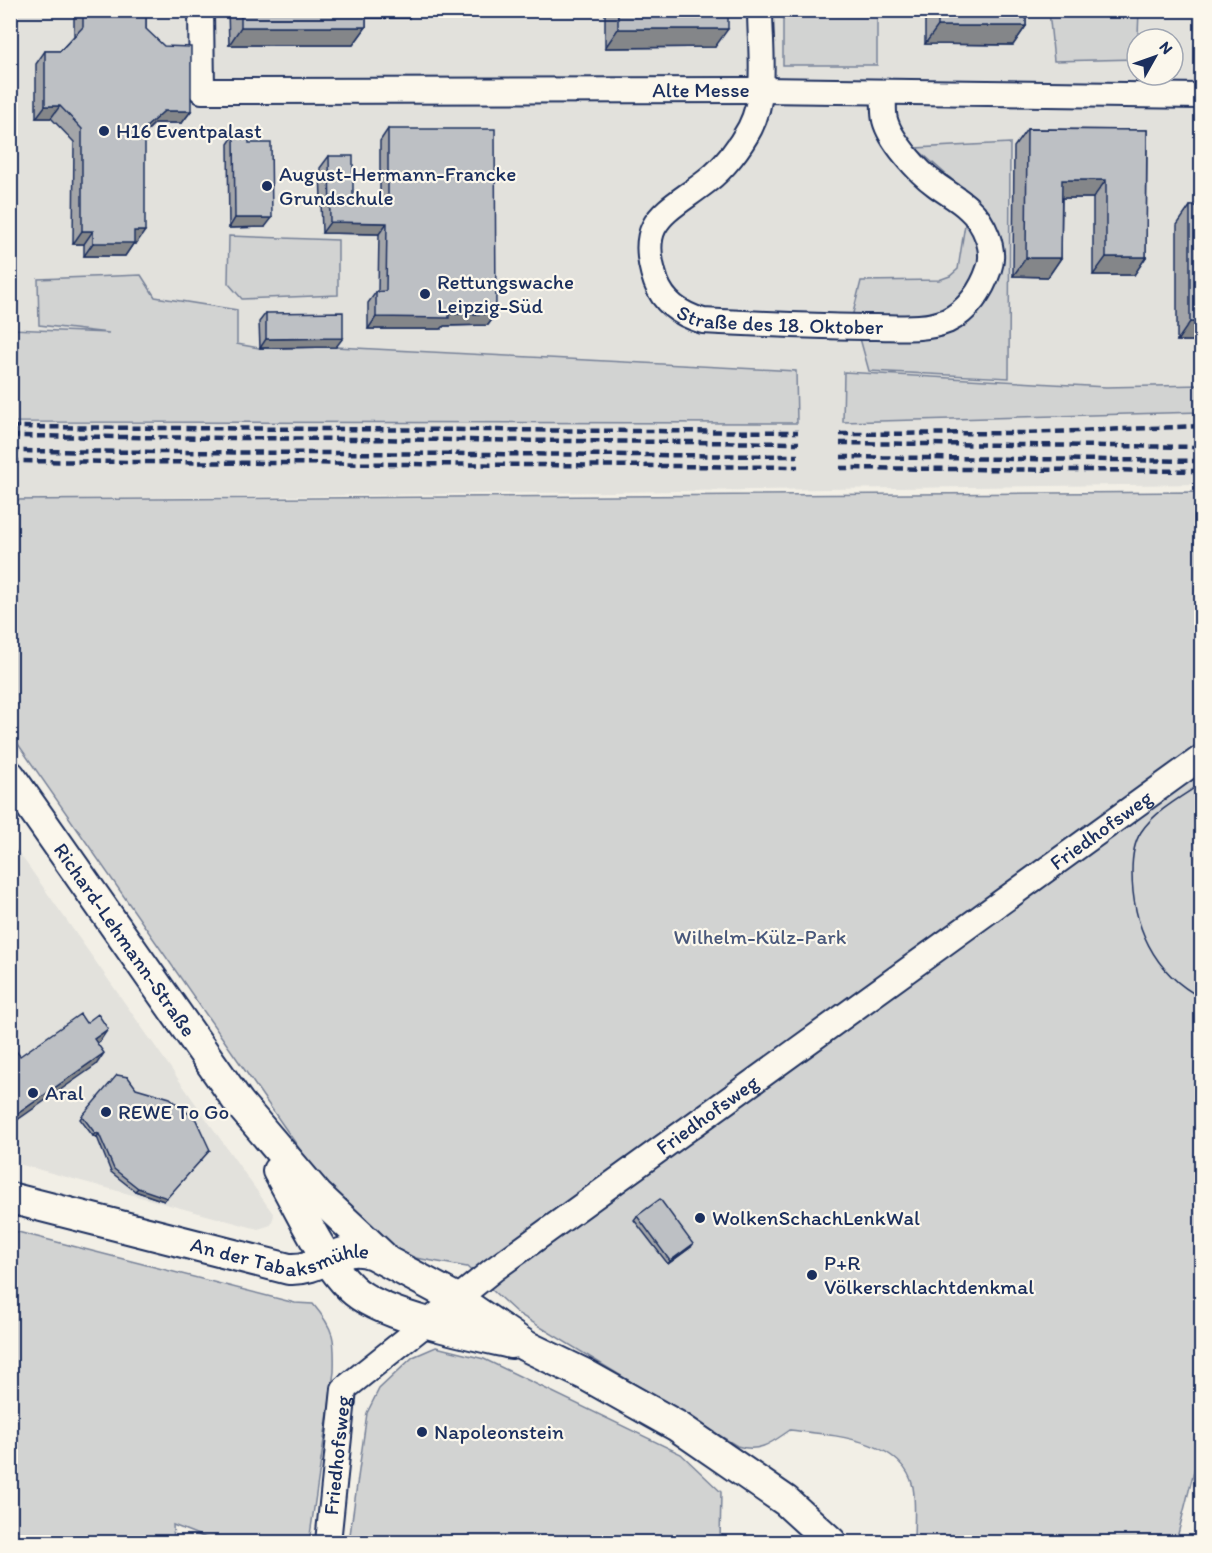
<svg xmlns="http://www.w3.org/2000/svg" width="1212" height="1553" font-family="Itim,sans-serif">
<style>
.built{fill:#e2e1dc;fill-rule:evenodd}
.green{fill:#d2d3d2;stroke:#768198;stroke-width:1.5}
.lines{fill:none;stroke-linecap:round;stroke-linejoin:round}
.minor-casing{stroke:#1b2f5e;stroke-width:28}
.major-casing{stroke:#1b2f5e;stroke-width:34}
.minor{stroke:#fbf7ec;stroke-width:24}
.major{stroke:#fbf7ec;stroke-width:30}
.tram{stroke:#1b2f5e;stroke-width:1.5}
.rail{stroke:#1b2f5e;stroke-width:4.5;stroke-dasharray:9 4.5;stroke-linecap:butt}
.wall{fill:#a3a5a9;stroke:#1b2f5e;stroke-width:1.5}
.shaded-wall{fill:#848689;stroke:#1b2f5e;stroke-width:1.5}
.building{fill:#bdc0c4;stroke:#1b2f5e;stroke-width:1.5}
.poi-dot{fill:#1b2f5e;stroke:#fbf7ec;stroke-width:2}
.labels{text-anchor:middle;stroke-width:4.5;stroke-linejoin:round;paint-order:stroke}
.street-label{font-size:21px;fill:#1b2f5e;stroke:#fbf7ec}
.poi-label{font-size:21px;fill:#1b2f5e;stroke:#fbf7ec;text-anchor:start}
.park-label{font-size:21px;fill:#49587b;stroke:#fbf7ec}
</style>
<rect width="100%" height="100%" fill="#f2efe6"/>
<filter id="ink" filterUnits="userSpaceOnUse"><feTurbulence type="fractalNoise" baseFrequency=".0167" numOctaves="2"/><feDisplacementMap in="SourceGraphic" scale="12" xChannelSelector="R" yChannelSelector="G"/><feConvolveMatrix kernelMatrix="1 2 1 2 8 2 1 2 1" color-interpolation-filters="sRGB"/></filter>
<g filter="url(#ink)">
<g class="built">
<path d="M 10,11 L 1201,11 L 1201,484 L 11,500 ZM 1137,39 L 1173,39 L 1173,75 L 1137,75 Z"/>
<polygon points="10,840 274,1215 271,1225 258,1229 11,1162"/>
</g>
<g class="green">
<rect x="783" y="11" width="94" height="54"/>
<polygon points="1049,11 1139,11 1137,59 1054,61"/>
<polygon points="1010,143 1009,378 869,371 853,313 861,281 939,280 950,276 958,269 965,224 951,179 916,148"/>
<polygon points="229,236 338,240 338,295 242,299 228,283"/>
<polygon points="141,275 155,297 237,310 237,344 259,348 336,347 796,371 797,423 11,422 11,329 109,333 39,325 38,279"/>
<polygon points="844,372 1106,387 1201,385 1201,412 843,422"/>
<path d="M 1201,492 L 1202,1439 L 1176,1542 L 914,1542 C 914,1525 916,1504 913,1487 C 902,1438 829,1435 790,1430 C 771,1443 760,1453 737,1446 L 517,1313 L 467,1267 L 404,1256 L 380,1240 L 326,1187 L 11,734 L 10,500 Z"/>
<path d="M 10,1230 L 295,1303 L 313,1304 C 335,1330 335,1339 334,1372 L 309,1542 L 216,1542 L 173,1525 L 174,1542 L 11,1542 Z"/>
<polygon points="436,1347 484,1359 681,1454 721,1492 720,1542 349,1542 367,1413 379,1389 413,1357"/>
</g>
<g class="lines">
<defs>
<g id="minor">
<path id="s1" d="M 201,10 L 202,91 L 760,90 L 1202,96"/>
<path id="s2" d="M 760,10 C 760,48 768,93 750,128 C 740,147 724,168 707,181 C 666,213 635,220 656,282 C 664,304 682,315 703,321 C 760,324 818,327 876,327 C 899,327 925,330 947,321 C 968,311 982,290 989,269 C 996,249 984,222 968,208 C 959,199 945,192 935,184 C 918,172 890,140 885,120 C 883,112 884,101 884,93"/>
<path id="s3" d="M 328,1542 L 344,1389 L 493,1270 L 1202,757"/>
</g>
<g id="major">
<path id="s4" d="M 10,776 L 239,1103 L 318,1196 L 382,1256"/>
<path d="M 278,1171 C 299,1207 321,1259 351,1288 C 379,1316 471,1334 511,1343"/>
<path id="s5" d="M 10,1198 L 289,1269 C 323,1271 341,1241 373,1254 L 457,1299 L 526,1346 L 584,1374 L 677,1426 L 786,1501 L 831,1542"/>
</g>
</defs>
<use href="#minor" class="minor-casing"/>
<use href="#major" class="major-casing"/>
<use href="#minor" class="minor"/>
<use href="#major" class="major"/>
<path class="tram" d="M 1202,783 C 1181,797 1155,811 1141,832 C 1133,844 1132,859 1132,872 C 1132,924 1153,973 1202,998"/>
<g class="rail">
<polyline points="10,427 798,432"/>
<polyline points="840,434 1025,433 1202,426"/>
<polyline points="10,436 799,443"/>
<polyline points="840,443 1202,447"/>
<polyline points="10,451 798,456"/>
<polyline points="841,457 1202,461"/>
<polyline points="10,461 798,467"/>
<polyline points="840,468 1202,471"/>
</g>
</g>
<g class="wall">
<polygon points="74,10 146,10 146,29 191,111 182,123 155,123 145,133 136,244 133,244 125,256 84,256 84,244 73,244 74,142 51,118 36,118 36,64 45,51 60,51 74,36"/>
<polygon points="228,10 414,10 409,18 366,18 366,27 353,45 229,45"/>
<polygon points="605,10 728,10 715,47 605,48"/>
<polygon points="925,10 1026,10 1026,26 1013,45 925,44"/>
<polygon points="388,129 496,314 488,325 444,326 441,329 368,329 368,303 376,292 378,292 379,234 322,233 320,168 329,156 353,203 380,204 380,141"/>
<polygon points="1027,129 1147,130 1146,257 1134,275 1093,275 1093,198 1062,198 1061,258 1048,277 1013,276 1014,147"/>
<polygon points="234,135 265,227 229,228 228,144"/>
<polygon points="1190,206 1202,206 1202,341 1177,341 1177,225"/>
<polygon points="266,313 336,347 260,348 259,322"/>
<polygon points="82,1116 164,1201 135,1191 111,1172 97,1137 93,1136 80,1119"/>
<polygon points="637,1216 691,1247 668,1264 634,1220"/>
</g>
<g class="shaded-wall">
<polygon points="359,10 414,10 409,18 353,18"/>
<polygon points="938,26 1026,26 1013,45 925,44"/>
<polygon points="241,27 366,27 353,45 229,45"/>
<polygon points="618,29 728,29 715,47 605,48"/>
<polygon points="45,106 60,106 51,118 36,118"/>
<polygon points="164,111 191,111 182,123 155,123 136,141 145,128"/>
<polygon points="1062,180 1106,180 1093,198 1049,198"/>
<polygon points="235,218 272,218 265,227 229,228"/>
<polygon points="330,222 387,223 379,234 322,233"/>
<polygon points="82,231 93,231 84,244 73,244"/>
<polygon points="134,231 145,231 136,244 133,244 125,256 84,256 93,243"/>
<polygon points="1106,257 1146,257 1134,275 1093,275"/>
<polygon points="1026,258 1061,258 1048,277 1013,276"/>
<polygon points="449,314 496,314 488,325 444,326 441,329 368,329 376,317"/>
<polygon points="1190,322 1202,322 1202,341 1177,341"/>
<polygon points="343,338 336,347 260,348 266,339"/>
<polygon points="108,1029 100,1041 86,1051 94,1039"/>
<polygon points="104,1053 96,1065 10,1125 10,1119"/>
<polygon points="95,1133 99,1134 97,1137 93,1136"/>
<polygon points="207,1153 164,1201 135,1191 138,1188"/>
<polygon points="693,1244 691,1247 668,1264 670,1261"/>
</g>
<g class="building">
<polygon points="83,10 146,10 146,29 164,46 191,47 191,111 164,111 145,128 145,231 134,231 134,243 93,243 93,231 82,231 82,129 60,106 45,106 45,51 60,51 83,27"/>
<rect x="241" y="10" width="125" height="17"/>
<rect x="618" y="10" width="110" height="19"/>
<rect x="938" y="10" width="88" height="16"/>
<polygon points="388,129 495,129 496,314 449,314 449,318 376,317 376,292 386,291 387,223 330,222 329,156 353,156 353,203 388,204"/>
<polygon points="1027,129 1147,130 1146,257 1106,257 1106,180 1062,180 1061,258 1026,258"/>
<polygon points="234,135 249,135 249,143 271,143 272,218 235,218"/>
<rect x="1190" y="206" width="12" height="116"/>
<polygon points="343,312 343,338 266,339 266,313"/>
<polygon points="10,846 16,853 10,857"/>
<polygon points="80,1014 86,1023 98,1014 108,1029 94,1039 104,1053 10,1119 10,1043 20,1056"/>
<polygon points="117,1075 128,1077 136,1088 170,1098 196,1120 210,1150 167,1198 138,1188 114,1169 99,1134 95,1133 82,1116"/>
<polygon points="660,1199 693,1244 670,1261 637,1216"/>
</g>
</g>
<g class="poi-dot">
<circle cx="104" cy="131" r="6"/>
<circle cx="267" cy="186" r="6"/>
<circle cx="425" cy="294" r="6"/>
<circle cx="33" cy="1093" r="6"/>
<circle cx="106" cy="1112" r="6"/>
<circle cx="700" cy="1218" r="6"/>
<circle cx="812" cy="1275" r="6"/>
<circle cx="422" cy="1432" r="6"/>
</g>
<g class="labels">
<g class="street-label">
<text dy="7" stroke="none"><textPath href="#s1" startOffset="580">Alte Messe</textPath></text>
<text dy="7" stroke="none"><textPath href="#s2" startOffset="456">Straße des 18. Oktober</textPath></text>
<text dy="7" stroke="none"><textPath href="#s3" startOffset="1095">Friedhofsweg</textPath></text>
<text dy="7" stroke="none"><textPath href="#s4" startOffset="200">Richard-Lehmann-Straße</textPath></text>
<text dy="7" stroke="none"><textPath href="#s3" startOffset="609">Friedhofsweg</textPath></text>
<text dy="7" stroke="none"><textPath href="#s5" startOffset="279">An der Tabaksmühle</textPath></text>
<text dy="7" stroke="none"><textPath href="#s3" startOffset="87">Friedhofsweg</textPath></text>
</g>
<g class="poi-label">
<text x="116" y="138">H16 Eventpalast</text>
<text x="279" y="181">August-Hermann-Francke<tspan x="279" dy="24">Grundschule</tspan></text>
<text x="437" y="289">Rettungswache<tspan x="437" dy="24">Leipzig-Süd</tspan></text>
<text x="45" y="1100">Aral</text>
<text x="118" y="1119">REWE To Go</text>
<text x="712" y="1225">WolkenSchachLenkWal</text>
<text x="824" y="1270">P+R<tspan x="824" dy="24">Völkerschlachtdenkmal</tspan></text>
<text x="434" y="1439">Napoleonstein</text>
</g>
<g class="park-label">
<text x="760" y="944">Wilhelm-Külz-Park</text>
</g>
</g>
<rect width="1212" height="1553" fill="none" stroke="#fbf7ec" stroke-width="36"/>
<rect x="18" y="18" width="1176" height="1517" fill="none" stroke="#1b2f5e" stroke-width="2" filter="url(#ink)"/>
<g transform="translate(1155 57) rotate(50)"><circle r="28" fill="#fbf7ec" stroke="#a1a7b3" stroke-width="1.5"/>
<path d="M0-4.5L10 22L0 15L-10 22Z" fill="#1b2f5e"/>
<text y="-9" font-size="16" font-weight="bold" text-anchor="middle" fill="#1b2f5e">N</text>
</g>
</svg>
